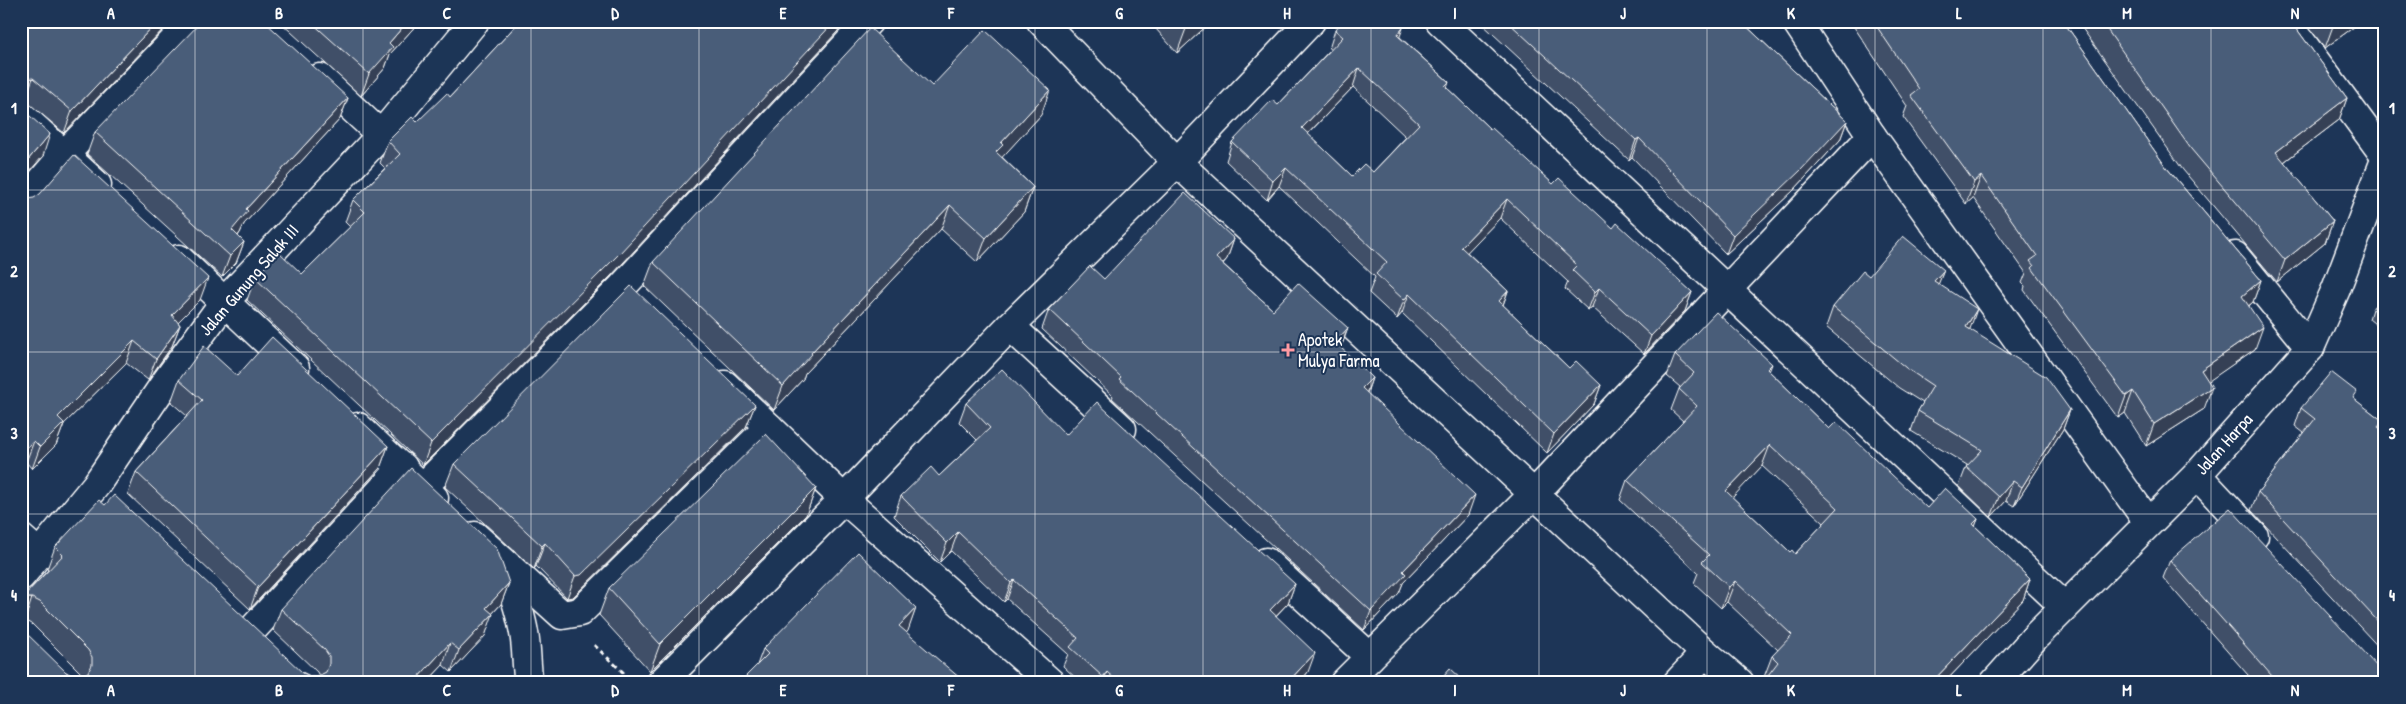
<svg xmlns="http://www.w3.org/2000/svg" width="2406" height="704" font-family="'Patrick Hand',sans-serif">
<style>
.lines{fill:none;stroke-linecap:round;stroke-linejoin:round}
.minor-casing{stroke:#fff;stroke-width:31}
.path{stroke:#fff;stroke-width:3;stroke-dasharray:5 4;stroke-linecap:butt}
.minor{stroke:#1d3557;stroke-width:28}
.wall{fill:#405068;stroke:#fff;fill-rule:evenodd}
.shaded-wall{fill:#344155;stroke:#fff}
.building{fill:#4a5d79;stroke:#fff;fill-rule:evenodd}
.grid{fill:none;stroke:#fff;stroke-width:1;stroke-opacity:0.55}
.poi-dot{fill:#ff9aa2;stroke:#1d3557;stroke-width:2}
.labels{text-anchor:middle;stroke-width:4;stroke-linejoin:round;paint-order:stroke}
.street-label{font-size:18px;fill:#fff;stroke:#1d3557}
.poi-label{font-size:18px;fill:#fff;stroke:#1d3557;text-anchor:start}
.neatline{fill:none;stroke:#fff;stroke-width:2}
.grid-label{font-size:16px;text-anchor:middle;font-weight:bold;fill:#fff}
</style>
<rect width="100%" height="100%" fill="#1d3557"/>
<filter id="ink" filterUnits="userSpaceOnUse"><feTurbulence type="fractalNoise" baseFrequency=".02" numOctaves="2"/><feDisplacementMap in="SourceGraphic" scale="10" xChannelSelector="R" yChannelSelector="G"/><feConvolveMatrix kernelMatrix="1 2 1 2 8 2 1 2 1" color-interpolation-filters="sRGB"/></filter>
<g filter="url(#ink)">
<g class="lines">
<defs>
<g id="minor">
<polyline points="1041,21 1177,162 1705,653 1740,683"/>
<polyline points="1440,21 2065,607"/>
<polyline points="1796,21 1872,136 2148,522"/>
<polyline points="2286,21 2385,156"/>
<polyline points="320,78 381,135"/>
<polyline points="21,115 97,185"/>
<polyline points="21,205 64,155 193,21"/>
<polyline points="2235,256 2310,348"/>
<polyline points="179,259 295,368"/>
<polyline points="1010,326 1122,429"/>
<polyline points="725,385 844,499 1051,683"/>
<polyline points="358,427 434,498"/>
<polyline points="2197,475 2254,536"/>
<polyline points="423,487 622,287 869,21"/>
<polyline points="475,536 562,615 580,612 769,427"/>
<polyline points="21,538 39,554"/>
<polyline points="1266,562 1370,657"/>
<path d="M 504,565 C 512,588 520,609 524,633 C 527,649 526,666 529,683"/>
<polyline points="21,576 96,485 165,383 225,301 381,135 475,21"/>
<polyline points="252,630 403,467"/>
<polyline points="661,683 844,499 1010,326 1177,162 1311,21"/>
<polyline points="1344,683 1534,494 1872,136"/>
<polyline points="1677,683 1705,653"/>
<polyline points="1994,683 2037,635 2197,475 2310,348 2336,289 2385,160"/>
</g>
</defs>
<use href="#minor" class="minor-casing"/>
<polyline class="path" points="594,645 626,675"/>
<use href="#minor" class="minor"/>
</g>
<g class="wall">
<polygon points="21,21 171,21 64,133 25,100"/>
<polygon points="279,21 420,21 390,54 385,68 361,96"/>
<polygon points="520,21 842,21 838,31 611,276 423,465 247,300 255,278 302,274 350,227 345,222 353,200 385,168 380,163 388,141 417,122 450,97"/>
<polygon points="1149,21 1212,21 1177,53"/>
<polygon points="1479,21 1741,21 1847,121 1840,140 1794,190 1726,254 1632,157 1629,160"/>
<polygon points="1850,21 2063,21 2166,167 2261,280 2253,302 2249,306 2255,349 2208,381 2204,409 2146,446 2125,413 2118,418 2024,290 2025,286 2022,283 2026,273 1973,198 1966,204 1903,117 1907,106"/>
<polygon points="2077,21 2291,21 2347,98 2339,120 2284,162 2333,221 2325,243 2277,282 2183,170"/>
<polygon points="2304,21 2362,21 2325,48"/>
<path d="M 1335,30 L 1400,37 L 1449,82 L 1447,88 L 1490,129 L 1553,184 L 1613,228 L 1692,292 L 1685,311 L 1644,354 L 1592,307 L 1588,310 L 1565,289 L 1568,282 L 1500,218 L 1467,252 L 1508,291 L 1503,305 L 1569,368 L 1601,385 L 1594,404 L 1547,453 L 1402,313 L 1397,319 L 1369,293 L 1375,277 L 1279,186 L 1267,200 L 1226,161 L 1232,142 L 1278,105 L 1330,50 L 1329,49 ZM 1353,87 L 1406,137 L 1373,172 L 1352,176 L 1308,134 Z"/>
<polygon points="932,86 1041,115 1002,157 1033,187 1024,212 977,262 941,229 805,373 803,379 774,410 644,286 653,262"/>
<polygon points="348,98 340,119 244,224 240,233 238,236 244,242 236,263 222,277 87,154 95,132"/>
<polygon points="21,196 200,300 178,322 180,325 172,346 148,380 126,363 64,424 56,445 32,469 26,462 21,467"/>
<polygon points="1234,239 1227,259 1223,264 1273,310 1348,328 1341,348 1372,378 1367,393 1468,515 1403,583 1399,593 1364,630 1112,398 1113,396 1042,329 1049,309 1104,279"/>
<polygon points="1944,270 1938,284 1969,330 2070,410 2063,429 2014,506 2006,501 1991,517 1959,486 1967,465 1911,431 1918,411 1923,403 1899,388 1826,327 1833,307 1869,276"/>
<polygon points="2385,293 2385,332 2369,319 2372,309"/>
<path d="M 1675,355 L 1769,371 L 1829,429 L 1927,508 L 1978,519 L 1975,526 L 2030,579 L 2023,600 L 1944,683 L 1762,683 L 1765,678 L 1764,677 L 1772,656 L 1778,650 L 1727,602 L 1721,608 L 1694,583 L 1698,573 L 1620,500 L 1627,480 L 1683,421 L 1671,410 L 1679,389 L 1680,387 L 1667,376 ZM 1762,466 L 1824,523 L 1795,554 L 1790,552 L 1732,497 Z"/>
<polygon points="237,376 388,446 380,468 250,609 128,494 136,472 187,416 171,402 179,380"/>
<polygon points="2355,400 2383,421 2380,429 2385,433 2385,654 2251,510 2258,492 2304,433 2295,426 2301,408"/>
<polygon points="966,403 1066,435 1295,584 1288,603 1276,616 1308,672 1299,683 1081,683 1063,666 1068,654 1007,599 1004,602 951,551 940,562 894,516 901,496 939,476 977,440 959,422"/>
<polygon points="755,405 746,427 573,597 567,598 536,566 534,569 445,487 454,464"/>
<polygon points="816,488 806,515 650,671 599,615 609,588"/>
<polygon points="55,547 310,676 319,676 317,672 273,630 281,609 509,583 501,604 492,614 485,636 451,672 443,665 426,683 21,683 66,672 73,676 82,676 80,672 32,624 25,620 21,620 21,599 48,570 47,569"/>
<polygon points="2170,560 2380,670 2385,683 2255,683 2163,578"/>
<polygon points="916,608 907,632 757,665 763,649"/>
</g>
<g class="shaded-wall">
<polygon points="158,21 171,21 64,133 72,111"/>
<polygon points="408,21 420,21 390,54 385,68 361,96 369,74 389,43"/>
<polygon points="833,21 842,21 838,31 611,276 423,465 431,443"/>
<polygon points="1192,21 1212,21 1177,53 1187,26"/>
<polygon points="2340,21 2362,21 2325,48 2333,26"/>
<polygon points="1403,28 1396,47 1397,35"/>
<polygon points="1359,68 1353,87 1295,147 1302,128"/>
<polygon points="33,78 25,100 21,100 21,80 24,79"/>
<polygon points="1050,90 1041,115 996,164 996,152 1001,143"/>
<polygon points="348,98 340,119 244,224 240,233 224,251 232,230 246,209"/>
<polygon points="2347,98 2339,120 2268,174 2276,152"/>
<polygon points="1847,121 1840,140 1794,190 1726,254 1733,235"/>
<polygon points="50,134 43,156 21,181 21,168"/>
<polygon points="1639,138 1632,157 1629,160 1636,140"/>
<polygon points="1286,168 1279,186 1267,200 1273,181"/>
<polygon points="1981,176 1973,198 1966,204 1974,182"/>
<polygon points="1033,187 1024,212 977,262 986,238"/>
<polygon points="1507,199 1500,218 1454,266 1461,247"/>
<polygon points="950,205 941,229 805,373 803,379 774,410 783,386 811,353"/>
<polygon points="2333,221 2325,243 2277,282 2285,260"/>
<polygon points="1234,239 1227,259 1209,278 1216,258"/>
<polygon points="244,242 236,263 222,277 230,256"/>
<polygon points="1944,270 1936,290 1934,281"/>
<polygon points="208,278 200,300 164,336 172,315"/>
<polygon points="2261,280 2253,302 2234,318 2242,296"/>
<polygon points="1599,288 1592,307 1588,310 1595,292"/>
<polygon points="1508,291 1501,310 1499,301"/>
<polygon points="1692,292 1685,311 1644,354 1651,336"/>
<polygon points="1409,294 1402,313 1397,319 1404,300"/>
<polygon points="1977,309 1970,329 1958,347 1966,327"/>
<polygon points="180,325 172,346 148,380 156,359"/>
<polygon points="2263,327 2255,349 2193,392 2201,370"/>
<polygon points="1348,328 1340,348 1335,342"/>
<polygon points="134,341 126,363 64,424 56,445 32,469 40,447 58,417"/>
<polygon points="1772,364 1764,385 1767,369"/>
<polygon points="1372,378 1365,397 1362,388"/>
<polygon points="1601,385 1594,404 1547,453 1554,434"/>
<polygon points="2212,387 2204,409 2146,446 2154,424"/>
<polygon points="2133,391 2125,413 2118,418 2126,396"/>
<polygon points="755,405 746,427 573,597 567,598 575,576"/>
<polygon points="2070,410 2063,429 2014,506 2022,487"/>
<polygon points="34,441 26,462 21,467 21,453"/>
<polygon points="1770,445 1762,466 1719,512 1726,491"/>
<polygon points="388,446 380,468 250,609 258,587"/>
<polygon points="2013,481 2006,501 1991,517 1999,497"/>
<polygon points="816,488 806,515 650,671 660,644"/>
<polygon points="1475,495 1468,515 1403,583 1399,593 1364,630 1371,611 1403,571"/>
<polygon points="1978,519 1970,539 1973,524"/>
<polygon points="958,532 951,551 940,562 947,543"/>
<polygon points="545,543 536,566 534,569 542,546"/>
<polygon points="2030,579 2023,600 1944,683 1931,683"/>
<polygon points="1014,580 1007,599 1004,602 1011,583"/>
<polygon points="1735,581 1727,602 1721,608 1729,587"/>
<polygon points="509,583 501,604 478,629 486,608"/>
<polygon points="1295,584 1288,603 1263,629 1270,610"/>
<polygon points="25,598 32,598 25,620 21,620 21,600"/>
<polygon points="916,608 908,631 891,649 899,626"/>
<polygon points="493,614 485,636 451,672 459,650"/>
<polygon points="450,643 443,665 426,683 413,683"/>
<polygon points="1315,653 1308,672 1299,683 1287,683"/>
<polygon points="1107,672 1103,683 1100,683 1103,677"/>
</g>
<g class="building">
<polygon points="21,21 158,21 72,111 33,78 24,79 21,80"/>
<polygon points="202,21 264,21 348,98 246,209 248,211 232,230 244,242 230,256 95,132"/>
<polygon points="310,21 408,21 389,43 393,47 369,74"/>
<polygon points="520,21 835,21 619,254 431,443 255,278 279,252 302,274 365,212 353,200 400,154 388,141 412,117 417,122 447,93 450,97"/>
<polygon points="1182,21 1192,21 1187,26"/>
<path d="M 1343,21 L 1396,21 L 1403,28 L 1397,35 L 1449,82 L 1445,86 L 1490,129 L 1492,128 L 1553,184 L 1559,178 L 1613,228 L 1617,223 L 1692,292 L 1651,336 L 1599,288 L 1595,292 L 1572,270 L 1577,265 L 1507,199 L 1461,247 L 1508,291 L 1499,301 L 1569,368 L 1576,361 L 1601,385 L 1554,434 L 1409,294 L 1404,300 L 1376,274 L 1387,262 L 1286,168 L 1273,181 L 1232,142 L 1272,100 L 1278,105 L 1343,37 L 1335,30 ZM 1359,68 L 1419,124 L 1373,172 L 1364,164 L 1352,176 L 1302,128 Z"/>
<polygon points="1507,21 1741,21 1847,121 1801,170 1733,235 1639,138 1636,140"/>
<polygon points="1873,21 2063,21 2166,167 2261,280 2242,296 2263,327 2201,370 2212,387 2154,424 2133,391 2126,396 2032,268 2034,266 2030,261 2037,256 1981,176 1974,182 1911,95 1919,89"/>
<polygon points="2101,21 2291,21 2347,98 2276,152 2333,221 2285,260 2191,149"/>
<polygon points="2329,21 2340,21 2333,26"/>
<polygon points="870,28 932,86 985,30 1050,90 1001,143 1003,145 996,152 1033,187 986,238 950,205 811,353 812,354 783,386 653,262"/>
<polygon points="21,108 50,134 21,168"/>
<polygon points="74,155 208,278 172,315 180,325 156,359 134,341 58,417 64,423 40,447 34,441 21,453 21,196 26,199 34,198 40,194"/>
<polygon points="1185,193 1234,239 1216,258 1273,310 1298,283 1348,328 1335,342 1372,378 1362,388 1475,495 1403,571 1406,574 1371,611 1119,379 1121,377 1049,309 1090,266 1104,279"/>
<polygon points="1903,236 1944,270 1934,281 1977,309 1966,327 2046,377 2070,410 2022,487 2013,481 1999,497 1966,467 1982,450 1918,411 1933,386 1906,368 1833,307 1863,271 1869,276"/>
<polygon points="631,286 755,405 581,575 575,576 545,543 542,546 454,464"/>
<polygon points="2385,293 2385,319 2372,309"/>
<path d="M 1716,312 L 1772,364 L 1767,369 L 1829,429 L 1836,422 L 1927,508 L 1945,488 L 1978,519 L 1973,524 L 2030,579 L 1931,683 L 1762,683 L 1778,662 L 1772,656 L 1792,635 L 1735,581 L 1729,587 L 1702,562 L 1709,555 L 1627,480 L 1697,406 L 1679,389 L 1694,373 L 1675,355 ZM 1770,445 L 1838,508 L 1795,554 L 1792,550 L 1790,552 L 1726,491 Z"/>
<polygon points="272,337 388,446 258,587 136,472 202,400 179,380 204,346 237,376"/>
<polygon points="1002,369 1066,435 1097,402 1295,584 1270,610 1315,653 1287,683 1119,683 1107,672 1103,677 1070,647 1078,638 1014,580 1011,583 958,532 947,543 901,496 931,467 939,476 990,428 966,403"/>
<polygon points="2331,372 2357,392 2353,398 2383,421 2378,427 2385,433 2385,629 2258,492 2315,419 2301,408"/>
<polygon points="766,434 816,488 660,644 609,588"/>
<polygon points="411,468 497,549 509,583 486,608 493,614 459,650 450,643 413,683 21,683 21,628 66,672 73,676 81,676 88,672 92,665 92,657 88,650 40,602 32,598 25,598 21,600 21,599 63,555 55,547 57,545 99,500 105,505 114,495 303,673 310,676 318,676 326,672 329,664 329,656 325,650 281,609"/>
<polygon points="2230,508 2380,670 2385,673 2385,683 2265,683 2272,676 2170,560"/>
<polygon points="858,552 916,608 899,626 961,679 958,683 739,683 768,654 763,649"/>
<polygon points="1450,668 1466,683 1437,683"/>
<polygon points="1699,676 1707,683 1693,683"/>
</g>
</g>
<path class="grid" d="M 195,21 L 195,683M 363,21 L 363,683M 531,21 L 531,683M 699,21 L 699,683M 867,21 L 867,683M 1035,21 L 1035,683M 1203,21 L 1203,683M 1371,21 L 1371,683M 1539,21 L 1539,683M 1707,21 L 1707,683M 1875,21 L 1875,683M 2043,21 L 2043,683M 2211,21 L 2211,683M 21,190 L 2385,190M 21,352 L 2385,352M 21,514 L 2385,514"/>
<path class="poi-dot" d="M1285.5 342.5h5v5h5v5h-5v5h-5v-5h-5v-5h5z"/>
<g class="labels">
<g class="street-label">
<text transform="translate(249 280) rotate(-49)" y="6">Jalan Gunung Salak III</text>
<text transform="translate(2224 444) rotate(-48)" y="6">Jalan Harpa</text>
</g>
<g class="poi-label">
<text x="1298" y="346">Apotek<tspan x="1298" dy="21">Mulya Farma</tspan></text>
</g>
</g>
<rect width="2406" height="704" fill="none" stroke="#1d3557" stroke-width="55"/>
<rect x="28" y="28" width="2350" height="648" class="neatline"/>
<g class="grid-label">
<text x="111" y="19">A</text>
<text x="279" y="19">B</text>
<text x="447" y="19">C</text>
<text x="615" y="19">D</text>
<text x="783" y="19">E</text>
<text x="951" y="19">F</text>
<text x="1119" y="19">G</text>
<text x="1287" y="19">H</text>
<text x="1455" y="19">I</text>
<text x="1623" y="19">J</text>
<text x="1791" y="19">K</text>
<text x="1959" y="19">L</text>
<text x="2127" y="19">M</text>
<text x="2295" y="19">N</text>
<text x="14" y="114">1</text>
<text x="2392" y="114">1</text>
<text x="14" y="277">2</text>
<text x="2392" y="277">2</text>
<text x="14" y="439">3</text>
<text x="2392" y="439">3</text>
<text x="14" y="601">4</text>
<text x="2392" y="601">4</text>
<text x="111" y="696">A</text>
<text x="279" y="696">B</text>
<text x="447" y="696">C</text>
<text x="615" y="696">D</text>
<text x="783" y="696">E</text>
<text x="951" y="696">F</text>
<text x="1119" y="696">G</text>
<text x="1287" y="696">H</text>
<text x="1455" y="696">I</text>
<text x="1623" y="696">J</text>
<text x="1791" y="696">K</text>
<text x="1959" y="696">L</text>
<text x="2127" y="696">M</text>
<text x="2295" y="696">N</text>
</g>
</svg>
